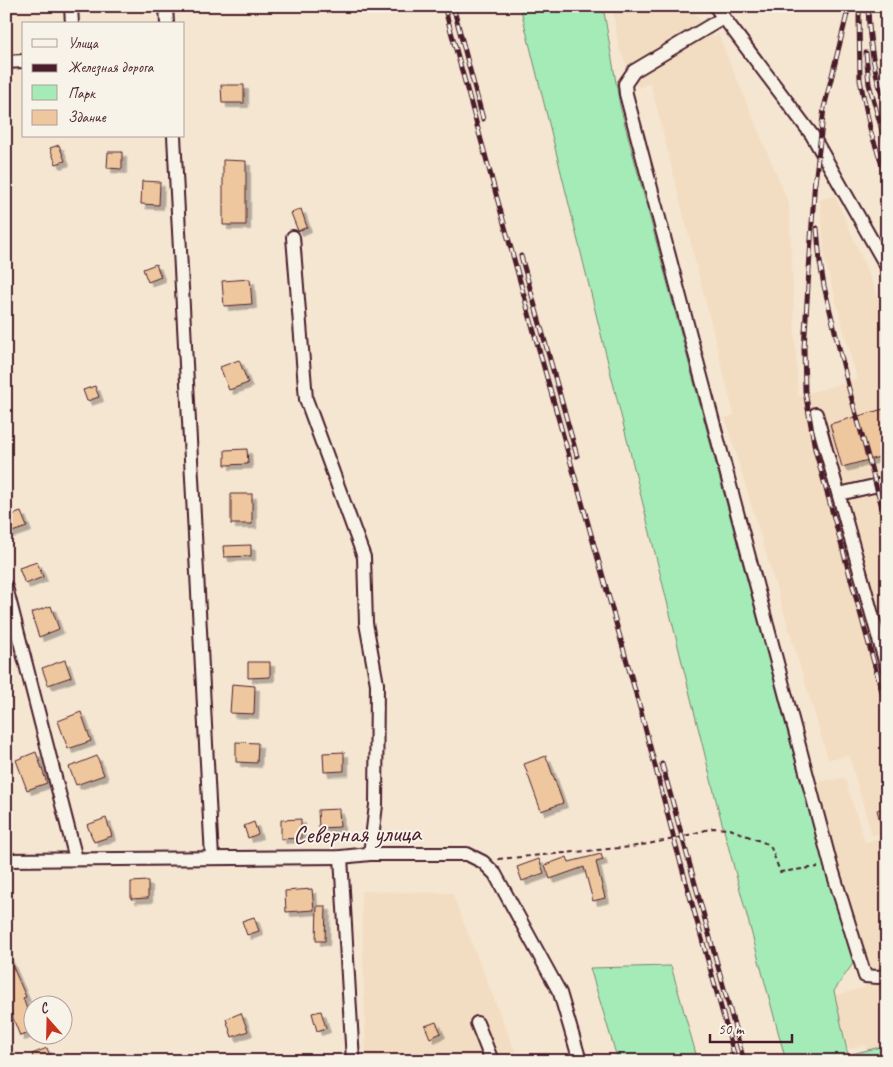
<svg xmlns="http://www.w3.org/2000/svg" width="893" height="1067" font-family="Caveat,sans-serif">
<style>
.built{fill:#f3ddc2}
.green{fill:#a4ebb7;stroke:#778571}
.building{fill:#efc79e;stroke:#4a1f2b;filter:url(#shadow)}
.lines{fill:none;stroke-linecap:round;stroke-linejoin:round}
.minor-casing{stroke:#4a1f2b;stroke-width:16}
.path{stroke:#4a1f2b;stroke-width:2;stroke-dasharray:5 4;stroke-linecap:butt}
.minor{stroke:#f7f3e8;stroke-width:12}
.rail-casing{stroke:#4a1f2b;stroke-width:5}
.rail{stroke:#f7f3e8;stroke-width:3;stroke-dasharray:9;stroke-linecap:butt}
.labels{text-anchor:middle;stroke-width:4;stroke-linejoin:round;paint-order:stroke}
.street-label{font-size:25px;fill:#4a1f2b;stroke:#f7f3e8}
</style>
<defs>
<filter id="shadow"><feDropShadow dx="4.5" dy="4.5" stdDeviation="0" flood-color="#0004"/></filter>
</defs>
<rect width="100%" height="100%" fill="#f5e6d2"/>
<filter id="ink" filterUnits="userSpaceOnUse"><feTurbulence type="fractalNoise" baseFrequency=".02" numOctaves="2"/><feDisplacementMap in="SourceGraphic" scale="10" xChannelSelector="R" yChannelSelector="G"/><feConvolveMatrix kernelMatrix="1 2 1 2 8 2 1 2 1" color-interpolation-filters="sRGB"/></filter>
<g filter="url(#ink)">
<g class="built">
<polygon points="612,6 690,6 713,37 718,34 789,204 798,396 857,379 825,261 820,200 835,195 887,317 887,832 872,836 849,756 828,759 725,418 734,415 650,82 638,88 619,49"/>
<polygon points="845,778 865,842 887,836 887,1061 870,1061 865,1045 849,1049 834,996 865,987 806,783"/>
<polygon points="361,891 452,893 519,1061 366,1061"/>
</g>
<g class="green">
<polygon points="520,6 603,6 620,106 813,826 856,959 834,991 848,1055 880,1047 887,1053 887,1061 786,1061 718,808"/>
<polygon points="671,966 698,1061 618,1061 590,968"/>
</g>
<g class="building">
<polygon points="221,85 244,85 244,103 222,103"/>
<polygon points="59,145 65,161 56,164 50,148"/>
<polygon points="108,152 122,152 122,169 107,168"/>
<polygon points="223,160 246,161 246,225 223,225"/>
<polygon points="142,181 160,182 159,205 141,204"/>
<polygon points="301,209 307,227 298,231 291,213"/>
<polygon points="156,264 161,277 148,282 143,269"/>
<polygon points="250,279 252,304 224,306 222,281"/>
<polygon points="239,360 248,383 229,390 220,367"/>
<polygon points="95,386 99,397 87,401 83,390"/>
<polygon points="887,408 887,455 842,467 830,424"/>
<polygon points="247,449 248,464 225,465 225,450"/>
<rect x="231" y="494" width="21" height="30"/>
<polygon points="21,512 27,527 9,533 6,526 6,517"/>
<polygon points="251,545 251,556 224,557 223,546"/>
<polygon points="37,562 43,577 25,584 19,568"/>
<polygon points="51,606 59,629 39,637 31,613"/>
<polygon points="65,660 71,677 48,685 42,668"/>
<polygon points="248,662 270,662 270,677 248,678"/>
<polygon points="232,684 255,686 254,714 230,713"/>
<polygon points="81,712 91,741 68,749 58,721"/>
<polygon points="236,742 258,743 257,763 236,762"/>
<polygon points="36,752 47,783 27,790 16,760"/>
<polygon points="344,752 344,771 324,772 323,753"/>
<polygon points="97,756 104,775 76,785 69,767"/>
<polygon points="546,756 563,803 541,811 524,764"/>
<polygon points="887,807 887,835 884,835 877,810"/>
<polygon points="339,809 340,827 319,828 318,810"/>
<polygon points="106,818 112,836 94,842 87,825"/>
<polygon points="301,819 301,838 281,839 281,820"/>
<polygon points="254,822 258,834 248,838 244,826"/>
<polygon points="601,854 603,860 596,862 605,898 593,901 584,867 550,879 545,865 567,857 569,862"/>
<polygon points="539,859 544,873 522,881 517,867"/>
<polygon points="148,881 148,898 131,899 131,882"/>
<polygon points="312,889 314,910 286,912 285,891"/>
<polygon points="317,906 326,906 325,941 316,941"/>
<polygon points="254,917 259,931 247,935 242,921"/>
<polygon points="6,951 26,997 23,998 32,1023 32,1032 20,1036 6,1000"/>
<polygon points="321,1011 326,1028 317,1031 312,1013"/>
<polygon points="241,1013 248,1031 232,1037 226,1019"/>
<polygon points="436,1022 441,1033 430,1038 425,1026"/>
<polygon points="47,1048 52,1061 34,1061 32,1054"/>
</g>
<g class="lines">
<defs>
<g id="minor">
<polyline points="71,6 72,24"/>
<polyline points="166,6 167,24"/>
<polyline points="715,6 812,135 887,267"/>
<polyline points="723,18 634,71 625,84 626,94 831,866 865,976 878,977 887,975"/>
<polyline points="6,62 24,61"/>
<polyline points="174,136 212,858"/>
<polyline points="293,237 306,399 364,557 366,623 377,684 376,805 370,854"/>
<polyline points="816,414 887,668"/>
<polyline points="839,494 887,483"/>
<polyline points="6,587 76,859"/>
<polyline points="341,857 353,1061"/>
<polyline points="6,860 341,857 370,854 467,854 483,862 495,874 560,993 580,1061"/>
<polyline points="477,1023 492,1061"/>
</g>
</defs>
<use href="#minor" class="minor-casing"/>
<polyline class="path" points="498,859 631,847 674,839 713,828 730,829 770,845 780,872 818,867"/>
<use href="#minor" class="minor"/>
<defs>
<g id="rail">
<polyline points="444,6 536,339 640,708 674,839 736,1061"/>
<polyline points="453,6 483,119"/>
<polyline points="860,6 859,16 860,80 871,133 887,178"/>
<path d="M 868,6 C 869,41 874,76 887,108"/>
<polyline points="866,53 869,84 887,148"/>
<polyline points="815,177 804,348 805,391 815,449 887,710"/>
<polyline points="815,183 824,108 849,6"/>
<polyline points="817,228 820,262 824,286 849,389 887,525"/>
<polyline points="521,256 577,456"/>
<polyline points="662,764 744,1061"/>
</g>
</defs>
<use href="#rail" class="rail-casing"/>
<use href="#rail" class="rail"/>
</g>
</g>
<g class="labels">
<g class="street-label">
<text transform="translate(357 833) rotate(-1)" y="9">Северная улица</text>
</g>
</g>
<rect width="893" height="1067" fill="none" stroke="#f7f3e8" stroke-width="25"/>
<rect x="12" y="12" width="868" height="1042" fill="none" stroke="#4a1f2b" stroke-width="2" filter="url(#ink)"/>
<rect x="22" y="22" width="162" height="115" fill="#f7f3e8" stroke="#b29e9c"/>
<rect x="32" y="39" width="25" height="8" fill="#f7f3e8" stroke="#b29e9c"/>
<text x="68" y="48" font-size="15" fill="#4a1f2b">Улица</text>
<rect x="32" y="64" width="25" height="8" fill="#4a1f2b" stroke="#b29e9c"/>
<text x="68" y="72" font-size="15" fill="#4a1f2b">Железная дорога</text>
<rect x="32" y="85" width="25" height="15" fill="#a4ebb7" stroke="#b29e9c"/>
<text x="68" y="98" font-size="15" fill="#4a1f2b">Парк</text>
<rect x="32" y="110" width="25" height="15" fill="#efc79e" stroke="#b29e9c"/>
<text x="68" y="122" font-size="15" fill="#4a1f2b">Здание</text>
<g transform="translate(48 1020) rotate(340)"><circle r="24" fill="#f7f3e8" stroke="#b29e9c"/>
<path d="M0-4L9 19L0 12L-9 19Z" fill="#c8321e"/>
<text y="-8" font-size="14" font-weight="bold" text-anchor="middle" fill="#4a1f2b">С</text>
</g>
<path d="M710 1034v8h82v-8" fill="none" stroke="#4a1f2b" stroke-width="2.5"/>
<text x="718" y="1034" font-size="15" fill="#4a1f2b" stroke="#f7f3e8" stroke-width="4" paint-order="stroke">50 m</text>
</svg>
